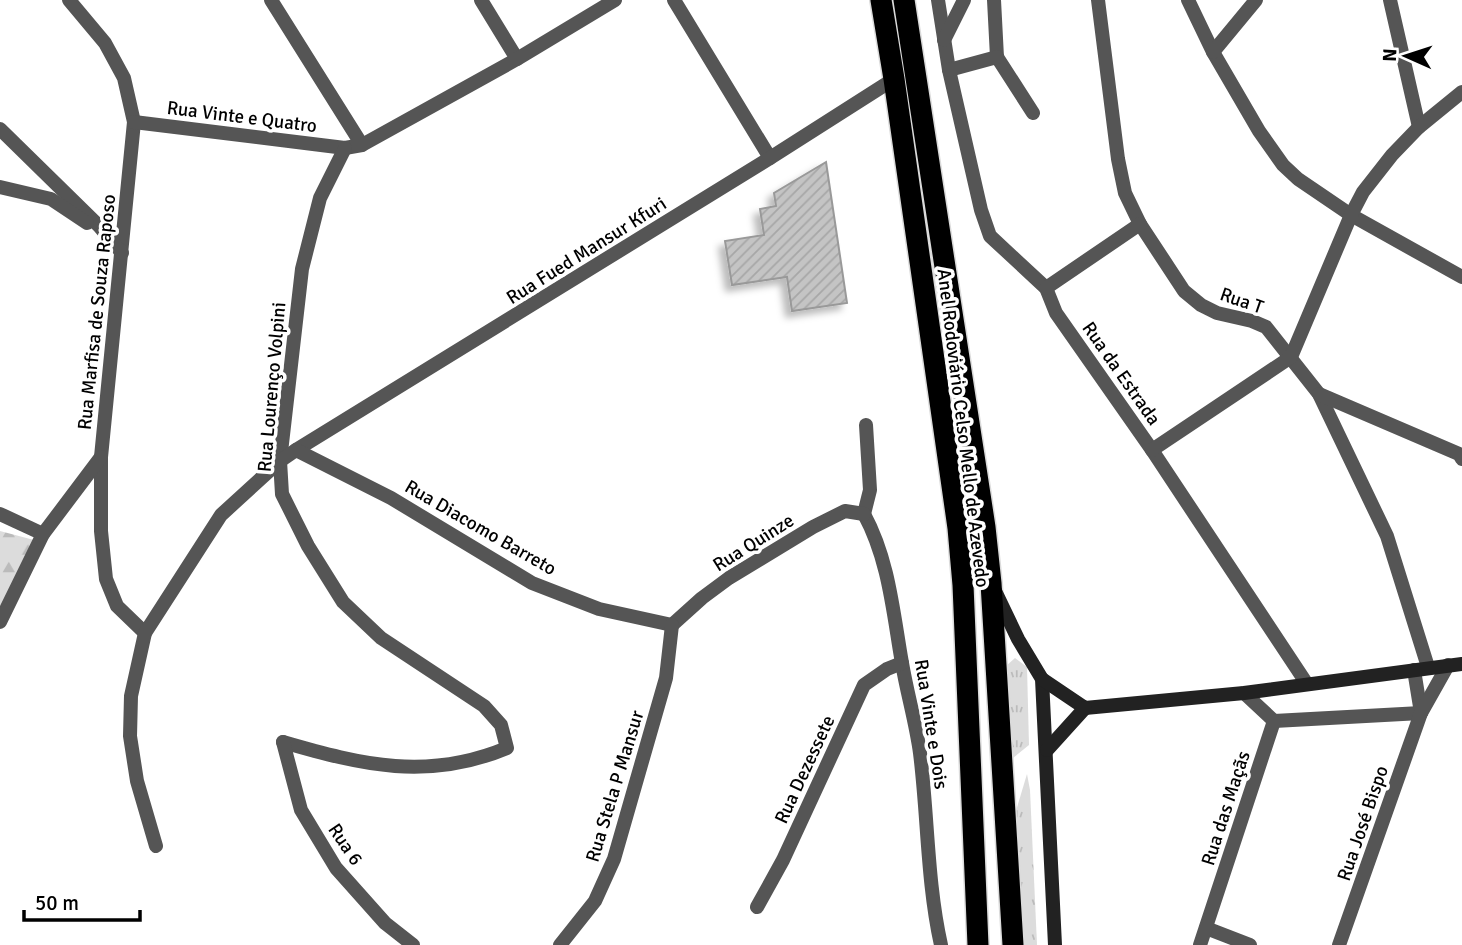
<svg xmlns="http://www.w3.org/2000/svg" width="1462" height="945" font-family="Signika,sans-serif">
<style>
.grass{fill:url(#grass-tufts)}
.forest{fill:url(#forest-firs)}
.building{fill:url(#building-hatch);stroke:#999;stroke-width:2;filter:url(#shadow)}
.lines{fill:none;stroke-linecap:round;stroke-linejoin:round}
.motorway-casing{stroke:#dbdbdb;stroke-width:24}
.minor{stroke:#555;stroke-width:14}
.secondary{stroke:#222;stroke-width:14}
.motorway{stroke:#000;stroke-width:21}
.labels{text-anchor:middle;stroke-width:7;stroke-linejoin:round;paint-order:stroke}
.street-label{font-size:19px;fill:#000;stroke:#fff}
</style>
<defs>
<pattern id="grass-tufts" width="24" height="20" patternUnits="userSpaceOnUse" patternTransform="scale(1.75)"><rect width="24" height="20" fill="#dcdcdc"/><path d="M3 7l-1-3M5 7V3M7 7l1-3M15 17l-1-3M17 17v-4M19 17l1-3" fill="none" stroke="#bbb"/></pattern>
<pattern id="forest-firs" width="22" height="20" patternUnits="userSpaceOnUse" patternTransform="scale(1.75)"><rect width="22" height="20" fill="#dcdcdc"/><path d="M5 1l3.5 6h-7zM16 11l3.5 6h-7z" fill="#bbb"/></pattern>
<pattern id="building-hatch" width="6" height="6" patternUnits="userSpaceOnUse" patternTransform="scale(1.75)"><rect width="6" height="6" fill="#c4c4c4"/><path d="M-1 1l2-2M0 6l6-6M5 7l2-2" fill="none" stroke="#a7a7a7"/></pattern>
<filter id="shadow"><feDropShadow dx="-6" dy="6" stdDeviation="3.5" flood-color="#0004"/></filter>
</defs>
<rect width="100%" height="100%" fill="#fff"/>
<g class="grass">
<polygon points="1015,658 1027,667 1029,745 1013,758 1006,666"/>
<polygon points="1027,774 1030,790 1037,945 1022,945 1015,814"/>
</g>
<polygon class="forest" points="0,531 34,540 0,612"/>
<polygon class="building" points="826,162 847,303 792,311 787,277 732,285 725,241 764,235 760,209 776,206 774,193"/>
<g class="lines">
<defs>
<g id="motorway">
<polyline points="881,0 894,79 958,528 963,585 978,945"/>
<polyline points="904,0 985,527 991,583 1013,945"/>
</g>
</defs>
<use href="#motorway" class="motorway-casing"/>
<g class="minor">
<polyline points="69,0 105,43 124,78 134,122 101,457 101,531 106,579 117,606 145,633"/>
<polyline points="271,0 362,145"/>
<polyline points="481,0 517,59"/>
<polyline points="674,0 770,158"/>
<polyline points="938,0 949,70 981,210 990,236 1046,288 1056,313 1152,450 1307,684"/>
<polyline points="994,0 997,57"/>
<polyline points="1098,0 1118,159 1125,193 1140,224 1184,291 1201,305 1217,313 1252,321 1266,327 1319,394 1387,536 1428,667"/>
<polyline points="1188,0 1213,52 1259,131 1283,165 1298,179 1351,215 1462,277"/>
<polyline points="1390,0 1419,127"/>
<polyline points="944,40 964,0"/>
<polyline points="1213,52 1256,0"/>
<polyline points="997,57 1033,113"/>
<polyline points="949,70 997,57"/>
<polyline points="134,122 345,148 362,145 517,59 615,0"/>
<polyline points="0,129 99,226 122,253"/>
<polyline points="0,187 51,199 87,223"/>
<polyline points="1046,288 1140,224"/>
<polyline points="1319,394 1459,454 1462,459"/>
<polyline points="296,450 770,158 894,79"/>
<polyline points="1152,450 1291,357 1351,215 1363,192 1392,155 1419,127 1462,92"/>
<polyline points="0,514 43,534"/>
<path d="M 864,514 C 889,560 893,612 902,663 C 907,693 916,723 920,753 C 928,817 927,882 941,945"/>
<polyline points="864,514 870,490 866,425"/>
<polyline points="0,622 43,534 101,457"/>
<polyline points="672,625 702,598 729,578 813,527 845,511 864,514"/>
<polyline points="1414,670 1421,713"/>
<polyline points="1274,721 1421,713"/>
<path d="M 283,742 C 362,765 428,781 507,748 L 501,725 L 484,706 L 381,638 L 343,602 L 308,546 L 282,494 L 280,461 L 302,269 L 320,198 L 345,148"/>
<polyline points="283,742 301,810 336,868 385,923 413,945"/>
<polyline points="156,846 137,781 130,736 131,696 145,633 221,515 280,461 296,450 391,498 532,583 599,609 672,625"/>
<polyline points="757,907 783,860 864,685 887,669 902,663"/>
<polyline points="1206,928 1250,945"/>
<polyline points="560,945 595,901 614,859 666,678 672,625"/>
<polyline points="1200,945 1274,721 1244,693"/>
<polyline points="1339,945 1421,713 1448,665"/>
</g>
<g class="secondary">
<polyline points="995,591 1018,639 1042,679 1055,945"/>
<polyline points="1042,679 1085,708 1244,693 1462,664"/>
<polyline points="1047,750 1085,708"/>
</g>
<use href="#motorway" class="motorway"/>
</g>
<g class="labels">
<g class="street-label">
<text transform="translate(242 116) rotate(7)" y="7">Rua Vinte e Quatro</text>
<text transform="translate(586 250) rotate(-32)" y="7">Rua Fued Mansur Kfuri</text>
<text transform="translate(1242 300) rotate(19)" y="7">Rua T</text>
<text transform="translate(96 312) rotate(-84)" y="7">Rua Marfisa de Souza Raposo</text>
<text transform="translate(1122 373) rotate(55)" y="7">Rua da Estrada</text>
<text transform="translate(271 387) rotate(-85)" y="7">Rua Lourenço Volpini</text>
<text transform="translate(964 428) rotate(83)" y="7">Anel Rodoviário Celso Mello de Azevedo</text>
<text transform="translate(481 527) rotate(30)" y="7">Rua Diacomo Barreto</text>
<text transform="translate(753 542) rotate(-32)" y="7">Rua Quinze</text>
<text transform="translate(932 724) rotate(81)" y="7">Rua Vinte e Dois</text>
<text transform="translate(804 769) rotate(-65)" y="7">Rua Dezessete</text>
<text transform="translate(614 786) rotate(-73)" y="7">Rua Stela P Mansur</text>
<text transform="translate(1225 808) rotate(-72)" y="7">Rua das Maçãs</text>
<text transform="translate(1362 823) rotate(-71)" y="7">Rua José Bispo</text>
<text transform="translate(346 844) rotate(56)" y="7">Rua 6</text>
</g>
</g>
<g transform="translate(1406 56) rotate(273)" stroke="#ffffff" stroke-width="5" paint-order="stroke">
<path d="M0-5L12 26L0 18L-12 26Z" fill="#000000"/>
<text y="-10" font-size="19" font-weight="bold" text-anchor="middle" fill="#000000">N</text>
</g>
<path d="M24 910v10h116v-10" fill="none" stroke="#000000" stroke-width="3.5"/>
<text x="35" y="910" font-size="21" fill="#000000" stroke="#ffffff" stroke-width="5" paint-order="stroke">50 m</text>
</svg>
